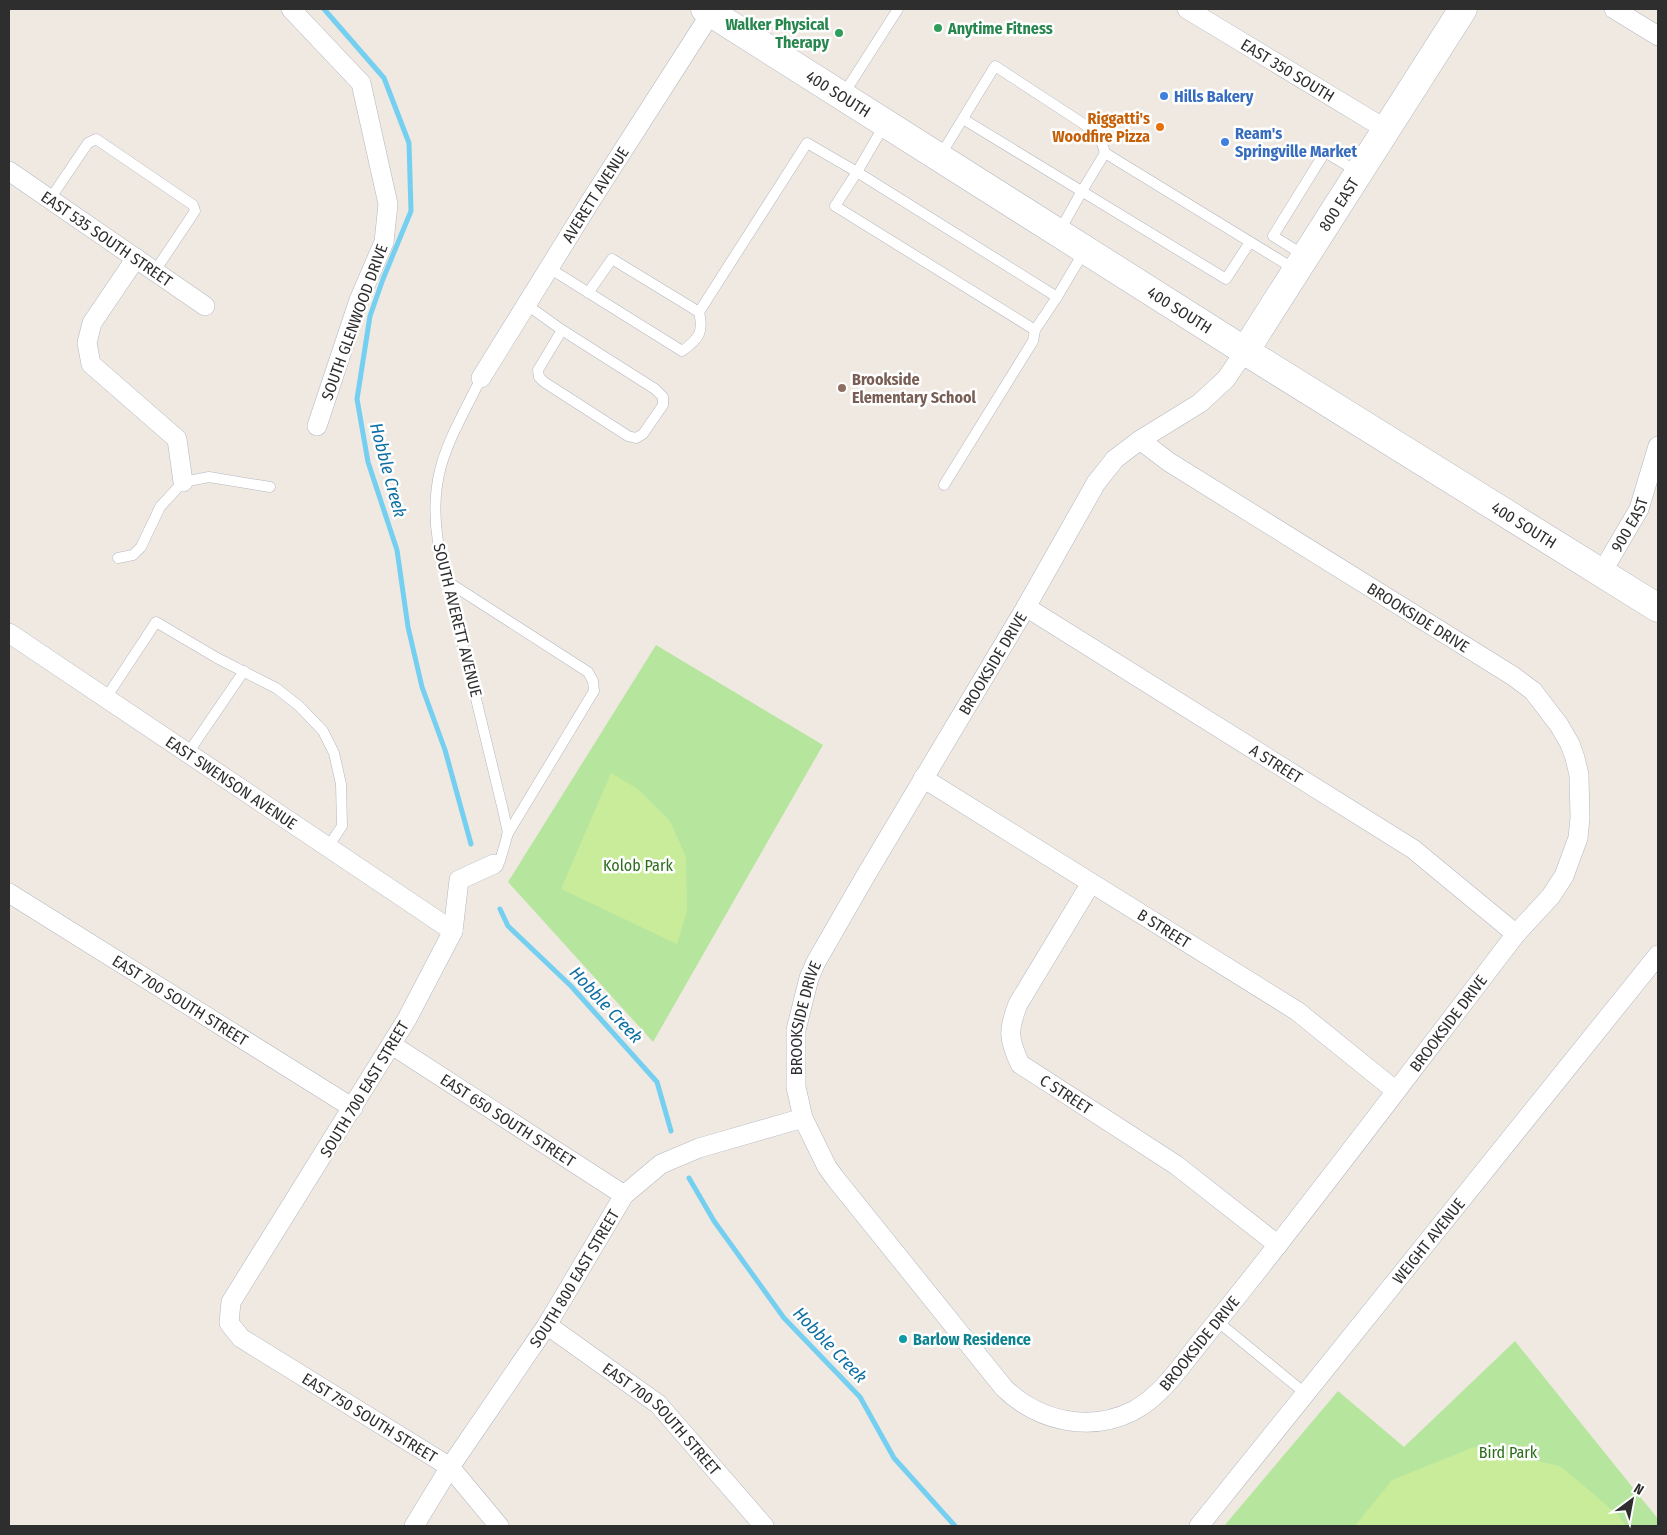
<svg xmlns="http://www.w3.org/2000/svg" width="1667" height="1535" font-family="'Fira Sans Condensed',sans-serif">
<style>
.green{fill:#b6e59e}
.pitch{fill:#c9ec9a}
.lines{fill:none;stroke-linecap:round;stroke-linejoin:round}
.stream{stroke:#75cff0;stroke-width:5}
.lane-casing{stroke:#b4b7c1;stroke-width:11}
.street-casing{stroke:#b4b7c1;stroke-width:20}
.secondary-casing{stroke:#b4b7c1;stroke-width:29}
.lane{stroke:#fff;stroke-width:10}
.street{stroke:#fff;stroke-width:19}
.secondary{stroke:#fff;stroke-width:28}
.leisure-dot{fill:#2e9e5b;stroke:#fff;stroke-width:2}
.shop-dot{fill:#3f7fe0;stroke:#fff;stroke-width:2}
.food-dot{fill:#e8710a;stroke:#fff;stroke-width:2}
.education-dot{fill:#8d6e63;stroke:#fff;stroke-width:2}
.culture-dot{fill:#0f9aa8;stroke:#fff;stroke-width:2}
.labels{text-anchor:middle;stroke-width:5;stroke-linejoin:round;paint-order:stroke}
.leisure-label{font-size:16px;font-weight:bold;fill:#27864d;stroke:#fff;text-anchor:end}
.street-label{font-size:16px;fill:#2e2e2e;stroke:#fff}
.shop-label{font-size:16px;font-weight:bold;fill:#366cbe;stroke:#fff;text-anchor:start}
.food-label{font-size:16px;font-weight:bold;fill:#c56008;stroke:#fff;text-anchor:end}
.education-label{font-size:16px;font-weight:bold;fill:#785e54;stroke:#fff;text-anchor:start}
.park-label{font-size:16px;fill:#2c6e1b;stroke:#fff}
.culture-label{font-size:16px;font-weight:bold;fill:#0d838f;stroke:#fff;text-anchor:start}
.water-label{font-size:18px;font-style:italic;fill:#0d6fa3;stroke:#fff}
</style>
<rect width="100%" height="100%" fill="#efe9e1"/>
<g class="green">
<polygon points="656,645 823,745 653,1042 508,882"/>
<polygon points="1515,1341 1658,1519 1658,1526 1224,1526 1338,1391 1404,1447"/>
</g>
<g class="pitch">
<polygon points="611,773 638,789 670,821 686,857 687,911 677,944 561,889"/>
<polygon points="1474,1447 1560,1466 1617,1514 1626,1526 1355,1526 1392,1480"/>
</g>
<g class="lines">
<g class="stream">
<polyline points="324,9 384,78 409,143 411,211 383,279 370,316 357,399 368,462 397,550 408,627 422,687 445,750 471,844"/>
<polyline points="500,909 508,926 571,986 657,1082 671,1131"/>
<polyline points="689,1178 714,1221 784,1318 860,1397 894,1458 955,1526"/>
</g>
<defs>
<g id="lane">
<polyline points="843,95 898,9"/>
<polyline points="963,119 1226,279 1250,242"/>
<polyline points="940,156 995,66 1099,134 1105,153 1296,270"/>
<polyline points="50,199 88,143 96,139 193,205 195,211 155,271"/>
<polyline points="1059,232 1082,191 1105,153"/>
<polyline points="1305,256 1273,236 1325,152 1358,172"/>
<path d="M 549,268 L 682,351 C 699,339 704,332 699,312 L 612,259 L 588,293"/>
<polyline points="527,305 562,330 655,389 663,397 663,405 643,434 636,438 628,436 544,382 539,377 538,370 562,330"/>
<polyline points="699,312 807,143 857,172 885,124"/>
<polyline points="1035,330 835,206 857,172 1057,297 1085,250"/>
<path d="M 481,378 C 451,439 427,471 438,542 L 503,810 L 508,833 L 500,861 L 494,864"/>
<polyline points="944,485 1033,341 1035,330 1057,297"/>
<polyline points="118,558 133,555 141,547 160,507 183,482 209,477 270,487"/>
<polyline points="448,582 588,672 593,681 594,691 507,835"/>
<polyline points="106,698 156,622 217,658 276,688 299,706 323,731 334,753 341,784 342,826 328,847"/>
<polyline points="188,753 244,671"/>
<polyline points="1217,1321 1306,1394"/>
</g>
<g id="street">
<polyline points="291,9 361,83 388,204 384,242 359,300 317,426"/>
<path id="s1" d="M 1187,9 L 1387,130"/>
<polyline points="1614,9 1658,36"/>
<path id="s2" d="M 9,171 L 205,306"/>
<polyline points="136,258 92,323 87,343 91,364 177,439 183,482"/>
<path id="s3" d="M 481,378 L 588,205 L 711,13"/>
<path id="s4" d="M 1140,440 L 1169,462 L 1513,676 L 1533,691 L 1559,725 L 1570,744 L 1575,758 L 1579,775 L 1580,818 L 1578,838 L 1564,876 L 1551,896 L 1516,934 C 1424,1054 1333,1176 1239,1294 C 1224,1313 1209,1331 1194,1350 C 1176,1373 1159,1397 1133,1411 C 1089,1433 1038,1421 1004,1388 L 835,1178 L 827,1167 L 803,1118 L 796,1087 L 796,1030 L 809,978 L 816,962 L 866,875 L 1026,607 L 1096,483 L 1115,459 L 1140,440 L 1200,403 L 1226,379 L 1245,351"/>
<path id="s5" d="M 1602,572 L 1639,509 L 1658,446"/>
<path id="s6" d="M 1026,607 L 1413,849 L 1516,934"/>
<path id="s7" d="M 9,633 L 453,931"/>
<path id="s8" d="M 923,778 L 1297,1011 L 1396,1091"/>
<path id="s9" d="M 494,864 L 459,880 L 453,931 L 407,1019 L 231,1302 L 229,1323 L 241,1338 L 450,1467 L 499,1526"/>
<path id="s10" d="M 1091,883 L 1018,1004 C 1008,1030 1008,1038 1020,1064 L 1176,1165 L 1278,1245"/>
<path id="s11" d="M 9,893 L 353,1108"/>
<path id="s12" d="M 392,1045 L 624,1195"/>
<path id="s13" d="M 547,1325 L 658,1404 L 764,1526"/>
<path id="s14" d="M 414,1526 L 450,1467 L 547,1325 L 624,1195 L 661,1164 L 699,1148 L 803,1118"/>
<path id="s15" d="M 1199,1526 L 1658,955"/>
</g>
<g id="secondary">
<path id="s16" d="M 705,9 L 1245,351 L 1658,608"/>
<path id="s17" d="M 1245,351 L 1463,9"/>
</g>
</defs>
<use href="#lane" class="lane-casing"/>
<use href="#street" class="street-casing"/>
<use href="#secondary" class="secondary-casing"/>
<use href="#lane" class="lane"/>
<use href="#street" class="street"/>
<use href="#secondary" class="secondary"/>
</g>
<g class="leisure-dot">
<circle cx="938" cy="28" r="5"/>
<circle cx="839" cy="33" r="5"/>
</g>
<g class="shop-dot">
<circle cx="1164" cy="96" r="5"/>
<circle cx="1225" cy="142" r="5"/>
</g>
<circle class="food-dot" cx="1160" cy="127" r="5"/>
<circle class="education-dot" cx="842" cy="388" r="5"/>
<circle class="culture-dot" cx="903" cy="1339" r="5"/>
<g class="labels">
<g class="leisure-label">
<text x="829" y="30">Walker Physical<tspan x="829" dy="18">Therapy</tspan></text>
<text x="948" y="34" text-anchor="start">Anytime Fitness</text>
</g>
<g class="street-label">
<text dy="6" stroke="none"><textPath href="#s1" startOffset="118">EAST 350 SOUTH</textPath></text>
<text dy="6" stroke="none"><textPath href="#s16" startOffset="158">400 SOUTH</textPath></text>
<text dy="6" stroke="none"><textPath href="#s3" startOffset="216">AVERETT AVENUE</textPath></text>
<text dy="6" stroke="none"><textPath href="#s17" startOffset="174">800 EAST</textPath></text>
<text dy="6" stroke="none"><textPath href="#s2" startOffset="119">EAST 535 SOUTH STREET</textPath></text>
<text dy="6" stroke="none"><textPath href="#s16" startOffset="562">400 SOUTH</textPath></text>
<text transform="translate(354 322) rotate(-70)" y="6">SOUTH GLENWOOD DRIVE</text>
<text dy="6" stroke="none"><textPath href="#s16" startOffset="968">400 SOUTH</textPath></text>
<text dy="6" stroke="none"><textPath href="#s5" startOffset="55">900 EAST</textPath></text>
<text dy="6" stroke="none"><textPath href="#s4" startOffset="330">BROOKSIDE DRIVE</textPath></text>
<text transform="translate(458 620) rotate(76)" y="6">SOUTH AVERETT AVENUE</text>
<text dy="6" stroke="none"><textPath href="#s4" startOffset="2340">BROOKSIDE DRIVE</textPath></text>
<text dy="6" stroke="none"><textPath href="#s6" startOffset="295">A STREET</textPath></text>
<text dy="6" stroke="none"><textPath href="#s7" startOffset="268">EAST SWENSON AVENUE</textPath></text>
<text dy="6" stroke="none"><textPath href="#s8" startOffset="284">B STREET</textPath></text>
<text dy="6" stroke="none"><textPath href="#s11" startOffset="202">EAST 700 SOUTH STREET</textPath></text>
<text dy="6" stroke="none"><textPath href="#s4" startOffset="1935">BROOKSIDE DRIVE</textPath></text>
<text transform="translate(1448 1023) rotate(-53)" y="6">BROOKSIDE DRIVE</text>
<text transform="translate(364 1089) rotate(-59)" y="6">SOUTH 700 EAST STREET</text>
<text dy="6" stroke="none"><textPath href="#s10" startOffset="259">C STREET</textPath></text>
<text dy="6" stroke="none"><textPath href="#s12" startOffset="138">EAST 650 SOUTH STREET</textPath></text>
<text dy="6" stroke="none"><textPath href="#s15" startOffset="366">WEIGHT AVENUE</textPath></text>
<text dy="6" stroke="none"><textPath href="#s14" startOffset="295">SOUTH 800 EAST STREET</textPath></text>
<text transform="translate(1199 1343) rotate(-51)" y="6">BROOKSIDE DRIVE</text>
<text dy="6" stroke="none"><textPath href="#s9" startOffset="714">EAST 750 SOUTH STREET</textPath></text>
<text dy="6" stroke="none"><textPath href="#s13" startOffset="149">EAST 700 SOUTH STREET</textPath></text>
</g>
<g class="shop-label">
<text x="1174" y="102">Hills Bakery</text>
<text x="1235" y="139">Ream's<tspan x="1235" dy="18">Springville Market</tspan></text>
</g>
<g class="food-label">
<text x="1150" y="124">Riggatti's<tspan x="1150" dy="18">Woodfire Pizza</tspan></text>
</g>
<g class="education-label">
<text x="852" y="385">Brookside<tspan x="852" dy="18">Elementary School</tspan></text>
</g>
<g class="park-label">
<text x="638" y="871">Kolob Park</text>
<text x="1508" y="1458">Bird Park</text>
</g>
<g class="culture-label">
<text x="913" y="1345">Barlow Residence</text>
</g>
<g class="water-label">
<text transform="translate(388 470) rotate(75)" y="6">Hobble Creek</text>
<text transform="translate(606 1005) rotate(47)" y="6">Hobble Creek</text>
<text transform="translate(830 1345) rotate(46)" y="6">Hobble Creek</text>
</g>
</g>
<rect width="1667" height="1535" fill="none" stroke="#2e2e2e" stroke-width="20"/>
<g transform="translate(1632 1500) rotate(32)" stroke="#ffffff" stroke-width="4" paint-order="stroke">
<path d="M0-4L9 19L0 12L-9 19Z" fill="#2e2e2e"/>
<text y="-8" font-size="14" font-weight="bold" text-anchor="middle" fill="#2e2e2e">N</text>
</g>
</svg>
